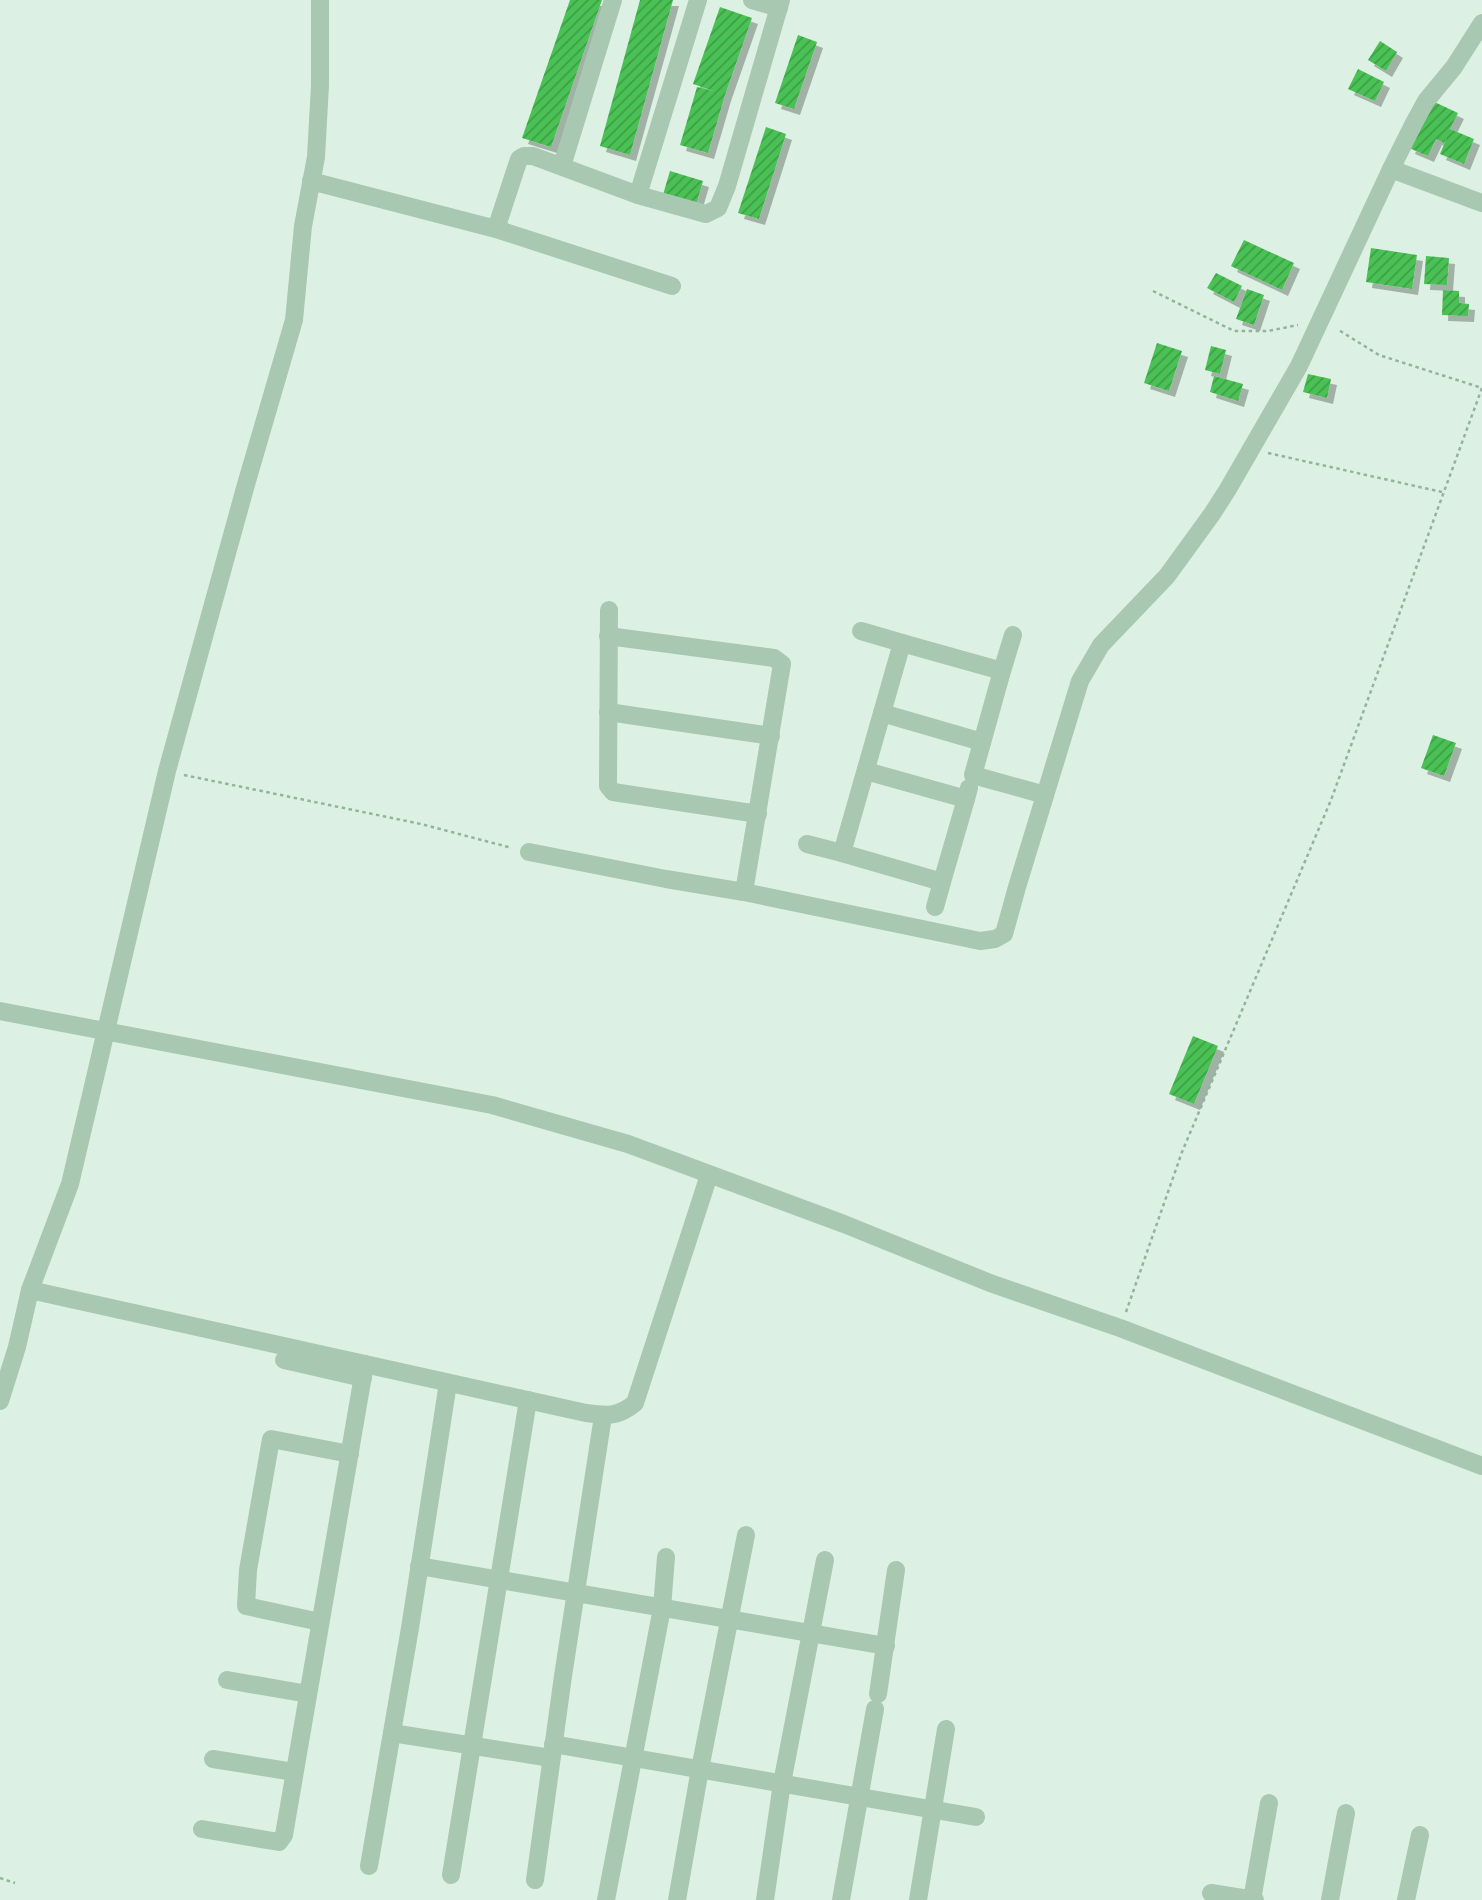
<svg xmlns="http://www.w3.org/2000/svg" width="1482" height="1900" font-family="'IBM Plex Sans',sans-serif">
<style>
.building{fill:url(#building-hatch);filter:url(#shadow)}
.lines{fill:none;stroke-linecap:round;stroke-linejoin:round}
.path{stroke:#92b49b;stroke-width:2.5;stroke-dasharray:3.5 3.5;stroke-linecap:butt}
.street{stroke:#a8c8b2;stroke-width:18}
</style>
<defs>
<pattern id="building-hatch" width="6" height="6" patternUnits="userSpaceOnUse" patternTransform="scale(1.75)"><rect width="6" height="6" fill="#4ac154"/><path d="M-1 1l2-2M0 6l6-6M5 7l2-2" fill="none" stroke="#3e9e46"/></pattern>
<filter id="shadow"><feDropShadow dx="6" dy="6" stdDeviation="0" flood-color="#0004"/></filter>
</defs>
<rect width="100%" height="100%" fill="#dcf1e3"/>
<g class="building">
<polygon points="570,0 602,0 551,147 522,138"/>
<polygon points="640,0 673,0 630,155 600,146"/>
<polygon points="720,7 752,18 725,95 708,153 680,145 697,87 714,91 693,84"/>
<polygon points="798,35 817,42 794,109 775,103"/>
<polygon points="1380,41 1397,52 1386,71 1368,60"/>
<polygon points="1358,69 1384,82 1375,101 1348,89"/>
<polygon points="1428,99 1458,113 1450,129 1474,139 1464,164 1440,154 1448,135 1444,143 1436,139 1428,156 1409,148"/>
<polygon points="766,127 786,134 759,219 738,213"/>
<polygon points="670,171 703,181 695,208 662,198"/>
<polygon points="1244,240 1294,263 1282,290 1231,266"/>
<polygon points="1371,248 1417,255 1412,289 1366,282"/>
<polygon points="1426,256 1449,258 1447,285 1424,284"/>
<polygon points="1216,273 1242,286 1234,302 1207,288"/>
<polygon points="1247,289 1264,295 1254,325 1236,319"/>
<polygon points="1443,290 1459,291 1459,303 1469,304 1468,316 1442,315"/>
<polygon points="1157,343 1182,351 1169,391 1144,383"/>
<polygon points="1211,346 1226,350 1220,374 1205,370"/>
<polygon points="1308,374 1331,379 1327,398 1303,392"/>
<polygon points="1214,376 1243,384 1238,401 1210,392"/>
<polygon points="1433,735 1456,743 1444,776 1421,768"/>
<polygon points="1193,1036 1218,1046 1194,1104 1169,1094"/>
</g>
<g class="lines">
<g class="path">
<polyline points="1153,291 1234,331 1268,331 1298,325"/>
<polyline points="1268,453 1442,492"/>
<polyline points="184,775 421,824 512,848"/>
<polyline points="1126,1312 1182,1152 1331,800 1482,388 1379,355 1337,329"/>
<polyline points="0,1878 15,1883"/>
</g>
<g class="street">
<polyline points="752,0 779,8"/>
<polyline points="562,166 613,0"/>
<polyline points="1391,169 1414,123 1426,101 1454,67 1482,23"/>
<polyline points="311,181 496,229 672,286"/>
<polyline points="638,195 698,0"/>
<polyline points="496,229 519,159 524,156 533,156 638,195 706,214 718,208 727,186 781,0"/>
<polyline points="609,610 608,786 613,792 758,814"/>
<polyline points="861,631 902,643"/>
<polyline points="608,636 774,658 782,664 744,892"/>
<polyline points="1002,671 1013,635"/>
<polyline points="608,712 771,736"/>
<polyline points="882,713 982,742"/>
<polyline points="866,771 966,799 969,788"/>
<polyline points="966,799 942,882 842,853 902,643 1002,671 973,775 1045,795"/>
<polyline points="807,844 842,853"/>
<polyline points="529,852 666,879 744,892 980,941 995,939 1004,934 1017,887 1080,681 1101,645 1167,576 1212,514 1228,489 1299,366 1391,169 1482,203"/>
<polyline points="935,907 942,882"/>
<polyline points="0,1011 492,1105 628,1144 844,1224 990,1283 1120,1328 1482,1466"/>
<path d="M 30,1290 L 586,1413 C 608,1416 618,1417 635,1403 L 709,1175"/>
<polyline points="284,1360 363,1378"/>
<polyline points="0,1401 17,1347 30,1290 70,1184 167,771 245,488 294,320 303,226 316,157 320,85 320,0"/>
<polyline points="419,1566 886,1646"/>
<polyline points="320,1622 246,1606 248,1570 271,1439 350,1454"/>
<polyline points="227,1680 308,1694"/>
<polyline points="878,1694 896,1570"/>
<polyline points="392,1733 551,1758"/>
<polyline points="553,1744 976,1817"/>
<polyline points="213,1759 294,1772"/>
<polyline points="202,1829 279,1842 284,1835 365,1364"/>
<polyline points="369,1866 410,1628 448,1383"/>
<polyline points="451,1875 528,1400"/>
<polyline points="535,1880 563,1676 603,1416"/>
<polyline points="1211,1893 1255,1900"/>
<polyline points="606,1900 662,1608 666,1557"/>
<polyline points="677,1900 700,1769 746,1535"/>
<polyline points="765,1900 782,1783 825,1560"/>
<polyline points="841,1900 875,1709"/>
<polyline points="918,1900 946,1729"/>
<polyline points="1252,1900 1269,1803"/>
<polyline points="1330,1900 1346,1813"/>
<polyline points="1406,1900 1420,1835"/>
</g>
</g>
</svg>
